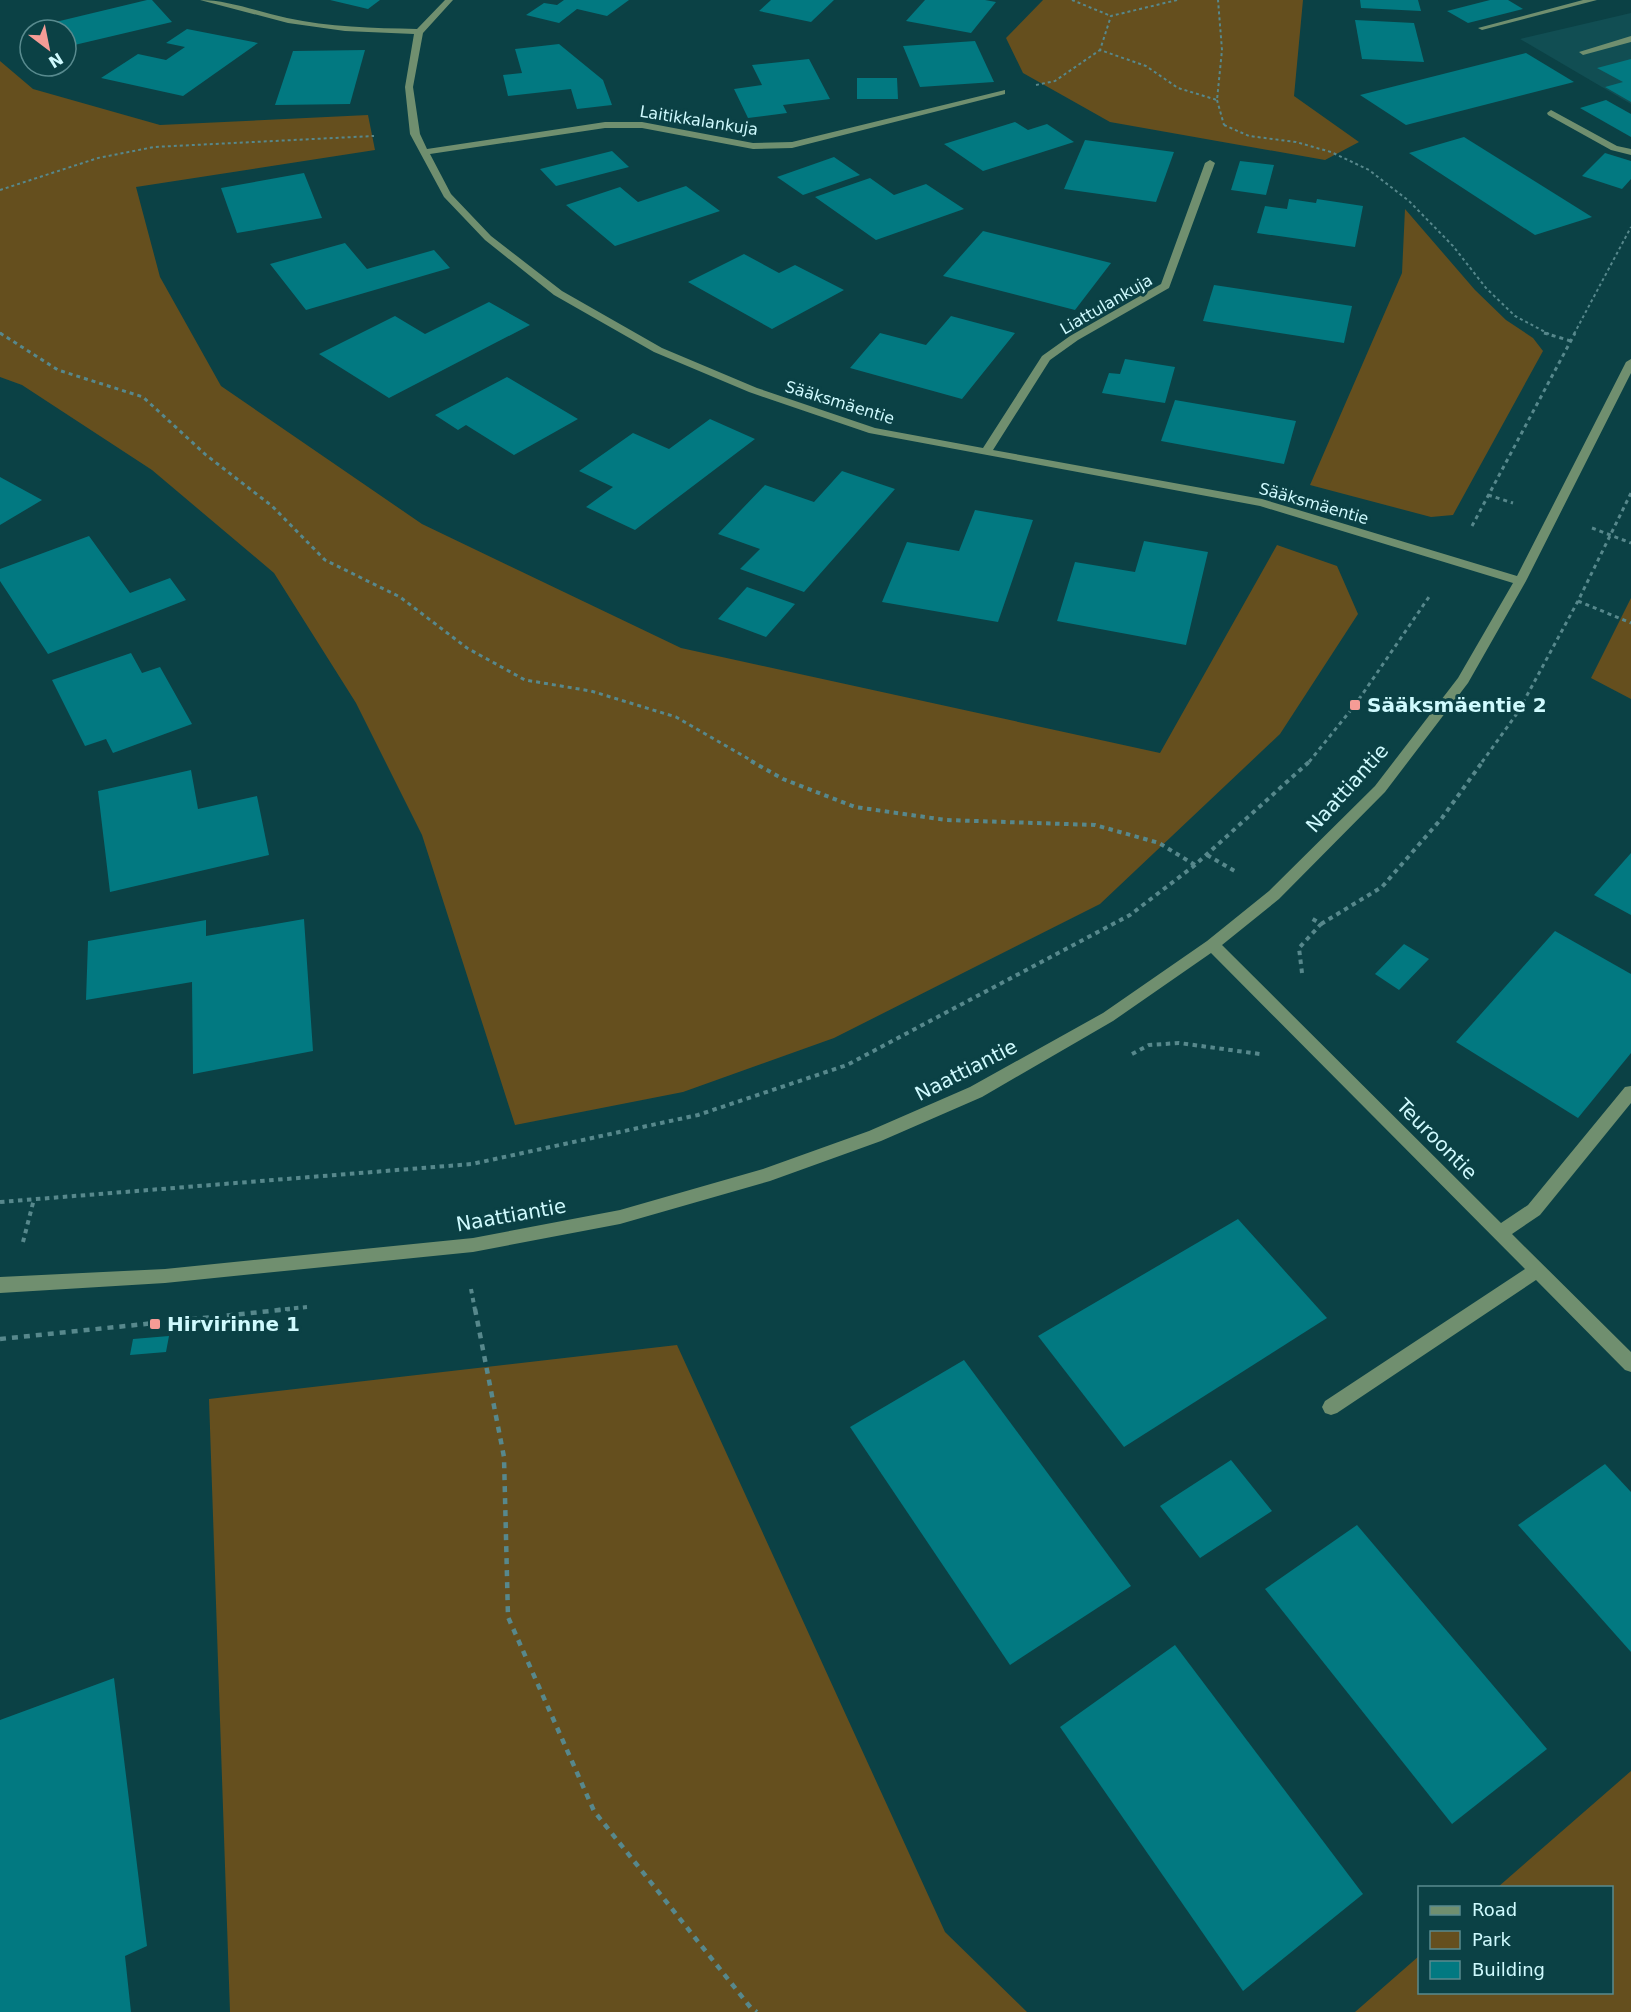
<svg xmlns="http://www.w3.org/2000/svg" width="1631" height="2012" font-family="'DejaVu Sans',sans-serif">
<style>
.built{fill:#114e53}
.green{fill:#654f1e}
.building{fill:#027981}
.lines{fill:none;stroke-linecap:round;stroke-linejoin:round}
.path-far3{stroke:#57888c;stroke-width:2;stroke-dasharray:3 3;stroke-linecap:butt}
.path-far2{stroke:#57888c;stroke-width:3;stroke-dasharray:4 4;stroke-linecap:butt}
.path-far1{stroke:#57888c;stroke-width:4;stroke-dasharray:4.5 4.5;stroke-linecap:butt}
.path{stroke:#57888c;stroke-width:4.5;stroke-dasharray:6 6;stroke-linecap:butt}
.minor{fill:#708f6f;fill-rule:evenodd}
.poi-dot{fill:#f59c96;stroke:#0b4145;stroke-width:2}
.labels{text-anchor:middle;stroke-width:6;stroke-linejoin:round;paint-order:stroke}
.far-street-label{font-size:16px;fill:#cffafe;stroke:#0b4145}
.poi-label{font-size:20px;font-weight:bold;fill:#cffafe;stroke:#0b4145;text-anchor:start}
.street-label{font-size:20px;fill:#cffafe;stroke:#0b4145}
</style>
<rect width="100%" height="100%" fill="#0b4145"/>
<polygon class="built" points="1631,13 1631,104 1520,39"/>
<g class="green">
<polygon points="1043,0 1303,0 1294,96 1359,142 1325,160 1110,122 1023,73 1006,38"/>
<polygon points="0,61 33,89 160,125 368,115 375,150 136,187 160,277 221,386 422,524 681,648 1160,753 1277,545 1337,566 1358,614 1280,734 1100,904 834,1038 683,1092 515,1125 422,835 356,703 274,573 152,470 22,385 0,377"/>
<polygon points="1405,209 1475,290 1506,320 1533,338 1543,351 1453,515 1431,517 1310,485 1402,273"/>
<polygon points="1631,598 1631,699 1591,678"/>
<polygon points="677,1345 945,1932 1027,2012 230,2012 209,1399"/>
<polygon points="1631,1771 1631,2012 1355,2012 1419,1956 1420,1992 1612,1992 1612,1888 1498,1887"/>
</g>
<g class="building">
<polygon points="147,0 152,0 172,22 66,47 66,30 48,30 43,25"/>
<polygon points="330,0 380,0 368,9"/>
<polygon points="564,0 629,0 607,16 577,9 559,23 526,15 544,3 557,5"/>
<polygon points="771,0 834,0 811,22 759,11"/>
<polygon points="925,0 985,0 996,2 971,33 906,21"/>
<polygon points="1360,0 1418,0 1421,11 1361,8"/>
<polygon points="1490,0 1508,0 1523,9 1468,23 1447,11"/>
<polygon points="1355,20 1414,23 1424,62 1362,59"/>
<polygon points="187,29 258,43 183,96 101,78 138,54 166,60 185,47 166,43"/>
<polygon points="975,41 994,82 920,87 903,46"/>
<polygon points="559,44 603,80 612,105 577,109 571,89 508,96 503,75 522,73 515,49"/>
<polygon points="365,50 350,104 275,105 293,51"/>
<polygon points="1526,53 1574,82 1406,125 1360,95"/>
<polygon points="809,59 830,99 783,105 787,113 748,118 734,89 762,85 752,65"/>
<polygon points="1631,59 1631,102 1605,87 1623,82 1597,68"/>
<polygon points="857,78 897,78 898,99 857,99"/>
<polygon points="1606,100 1631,114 1631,137 1580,108"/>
<polygon points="1015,122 1028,130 1047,124 1074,142 983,171 944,144"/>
<polygon points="1464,137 1592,217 1535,235 1409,153"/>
<polygon points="1085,140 1174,152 1156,202 1064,189"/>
<polygon points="612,151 629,167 556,186 540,169"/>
<polygon points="1605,153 1631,161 1631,179 1622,189 1582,176"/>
<polygon points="834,157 860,175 803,195 777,177"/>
<polygon points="1240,161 1274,165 1266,195 1231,190"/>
<polygon points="304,173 322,218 237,233 221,188"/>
<polygon points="870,178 894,195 926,184 964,209 876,240 815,197"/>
<polygon points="686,186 720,211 615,246 566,205 620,187 638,202"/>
<polygon points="1289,199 1316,203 1317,199 1363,206 1355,247 1257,233 1265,206 1287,209"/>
<polygon points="983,231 1111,263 1075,310 943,276"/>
<polygon points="345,243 367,269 434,250 450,268 306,310 270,264"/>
<polygon points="744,254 779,273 795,265 844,290 772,329 688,282"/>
<polygon points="1214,285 1352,306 1344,343 1203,321"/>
<polygon points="489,302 530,325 389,398 319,354 395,316 425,334"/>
<polygon points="951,316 1015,333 962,399 850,368 880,333 926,345"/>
<polygon points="1125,359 1175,367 1165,403 1102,393 1109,373 1120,374"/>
<polygon points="507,377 578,419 514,455 466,425 458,430 435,415"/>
<polygon points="1175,400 1296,421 1284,464 1161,441"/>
<polygon points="710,419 755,439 635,530 586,507 613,487 579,471 633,433 669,449"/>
<polygon points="842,471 895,489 804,592 740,569 760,549 718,534 765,485 814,502"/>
<polygon points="0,477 42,500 0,525"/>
<polygon points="975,510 1033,520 998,622 882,602 907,542 959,551"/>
<polygon points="89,536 130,593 170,578 186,600 48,654 0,581 0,569"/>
<polygon points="1144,541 1208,552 1186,645 1057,621 1075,562 1135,572"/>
<polygon points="747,587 795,604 766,637 718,619"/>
<polygon points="131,653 142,673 160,667 192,724 113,753 106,739 85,746 52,680"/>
<polygon points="191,770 198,809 257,796 269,855 110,892 98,791"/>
<polygon points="1631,853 1631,915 1594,895"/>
<polygon points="304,919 313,1051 193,1074 192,982 86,1000 88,941 206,920 206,936"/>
<polygon points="1555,931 1631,974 1631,1053 1578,1118 1456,1042"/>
<polygon points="1404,944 1429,959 1399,990 1375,974"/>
<polygon points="1238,1219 1327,1318 1124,1447 1038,1336"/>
<polygon points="169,1336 166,1352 130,1355 133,1339"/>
<polygon points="964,1360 1131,1586 1010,1665 850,1427"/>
<polygon points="1231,1460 1272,1511 1200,1558 1160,1506"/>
<polygon points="1605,1464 1631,1492 1631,1652 1518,1525"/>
<polygon points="1357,1525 1547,1749 1452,1824 1265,1589"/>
<polygon points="1175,1645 1363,1894 1243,1991 1060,1727"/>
<polygon points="114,1678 147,1946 125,1956 131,2012 0,2012 0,1720"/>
</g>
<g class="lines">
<g class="path-far3">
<polyline points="1072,0 1111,16"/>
<polyline points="1177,0 1111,16 1100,50 1146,66 1178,88 1217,100 1222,50 1218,0"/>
<polyline points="1036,85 1055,81 1100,50"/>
<polyline points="1217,100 1224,125"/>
<polyline points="1224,125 1249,136 1296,142 1331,152 1369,170 1409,201 1453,246 1486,288 1515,316 1549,334"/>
<polyline points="0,190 98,158 154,147 374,136"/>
<polyline points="0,333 2,334"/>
<polyline points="1574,334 1631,227"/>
</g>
<g class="path-far2">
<polyline points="0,333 58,370 143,397 206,455 272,506 325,560 400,597 467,648 525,680 591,691 676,717 754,762"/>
<polyline points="1544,333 1571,341"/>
<polyline points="1488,495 1513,503"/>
<polyline points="1472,526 1575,333"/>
<polyline points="1592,528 1631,543"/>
<polyline points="1578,601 1631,623"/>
<polyline points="1309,762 1355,705 1431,594"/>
<polyline points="1482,762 1518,712 1578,601 1631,493"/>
</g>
<g class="path-far1">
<polyline points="751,761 783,779 855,807 946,820 1095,825 1159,843 1195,865"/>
<polyline points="1207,855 1238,873"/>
<polyline points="1321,924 1382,887 1442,818 1483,761"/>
<polyline points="1302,973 1299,948 1321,924 1311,918"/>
<polyline points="1132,1054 1149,1045 1179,1043 1260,1054"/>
<polyline points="0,1202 472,1164 698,1115 847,1065 1130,915 1195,865 1310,761"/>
<polyline points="23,1242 34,1199"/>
<polyline points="471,1289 475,1310"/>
<polyline points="276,1310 307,1307"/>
</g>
<g class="path">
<polyline points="475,1309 504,1457 508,1617 594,1811 751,2008 757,2012"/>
<polyline points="0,1339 290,1309"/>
</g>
<g class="minor">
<path d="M 200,0 C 229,0 258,12 287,18 C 329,27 373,28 417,29 L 445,0 L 453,0 L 423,33 L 413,87 L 420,134 L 427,149 L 605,122 L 642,122 L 753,143 L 792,142 L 1005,90 L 1005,94 L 792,148 L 753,149 L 642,128 L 605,128 L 430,154 L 451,194 L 491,236 L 562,291 L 662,348 L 757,388 L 875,428 L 983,448 L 1042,356 L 1070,336 L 1161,284 L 1205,163 L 1210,160 L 1215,163 L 1169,288 L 1078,340 L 1050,360 L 993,450 L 1262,499 L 1517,576 L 1626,362 L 1631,359 L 1631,373 L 1526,581 L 1468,683 L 1385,792 L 1279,899 L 1222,945 L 1501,1223 L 1528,1205 L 1625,1087 L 1631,1086 L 1631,1103 L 1540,1215 L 1512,1234 L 1631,1352 L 1631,1372 L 1625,1370 L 1536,1280 L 1337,1413 L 1331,1415 L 1325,1413 L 1322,1407 L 1325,1401 L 1525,1269 L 1211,953 L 1113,1021 L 982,1097 L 881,1141 L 770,1181 L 620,1224 L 473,1252 L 165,1283 L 0,1293 L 0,1277 L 165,1269 L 473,1238 L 620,1210 L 763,1169 L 869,1131 L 970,1087 L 1103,1013 L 1207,941 L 1269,891 L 1375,786 L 1458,678 L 1513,583 L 1260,506 L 869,433 L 749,392 L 654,352 L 554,295 L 485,240 L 444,197 L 410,134 L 405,87 L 414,34 L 345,31 L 288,23 Z"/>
<polygon points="1583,0 1597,0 1482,30 1478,28"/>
<polygon points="1631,36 1631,42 1583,55 1579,52"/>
<polygon points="1551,110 1617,146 1631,149 1631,155 1611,150 1548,115 1547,113"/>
</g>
</g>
<g class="poi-dot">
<rect x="1349" y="699" width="12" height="12" rx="3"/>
<rect x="149" y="1318" width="12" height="12" rx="3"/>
</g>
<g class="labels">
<g class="far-street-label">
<text transform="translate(699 120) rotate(9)" y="6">Laitikkalankuja</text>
<text transform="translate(1106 304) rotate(-30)" y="6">Liattulankuja</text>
<text transform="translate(840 402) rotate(17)" y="6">Sääksmäentie</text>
<text transform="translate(1314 503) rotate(16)" y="6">Sääksmäentie</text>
</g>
<g class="poi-label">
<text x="1367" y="712">Sääksmäentie 2</text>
<text x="167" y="1331">Hirvirinne 1</text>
</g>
<g class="street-label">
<text transform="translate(1347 788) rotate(-48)" y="7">Naattiantie</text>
<text transform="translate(966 1070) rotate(-27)" y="7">Naattiantie</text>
<text transform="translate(1437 1139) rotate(45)" y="7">Teuroontie</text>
<text transform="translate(511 1215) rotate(-10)" y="7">Naattiantie</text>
</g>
</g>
<rect x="1418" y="1886" width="195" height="108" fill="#0b4145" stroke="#598b8f" stroke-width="1.5"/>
<rect x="1430" y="1906" width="30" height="9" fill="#708f6f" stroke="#598b8f" stroke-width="1.5"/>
<text x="1472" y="1916" font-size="18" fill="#cffafe">Road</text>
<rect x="1430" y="1931" width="30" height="18" fill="#654f1e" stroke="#598b8f" stroke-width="1.5"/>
<text x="1472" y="1946" font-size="18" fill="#cffafe">Park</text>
<rect x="1430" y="1961" width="30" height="18" fill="#027981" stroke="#598b8f" stroke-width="1.5"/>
<text x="1472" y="1976" font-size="18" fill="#cffafe">Building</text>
<g transform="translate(48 48) rotate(148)"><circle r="28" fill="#0b4145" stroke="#598b8f" stroke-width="1.5"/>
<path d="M0-4.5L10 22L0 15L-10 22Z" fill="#f59c96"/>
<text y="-9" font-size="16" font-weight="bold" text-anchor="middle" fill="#cffafe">N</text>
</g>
</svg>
